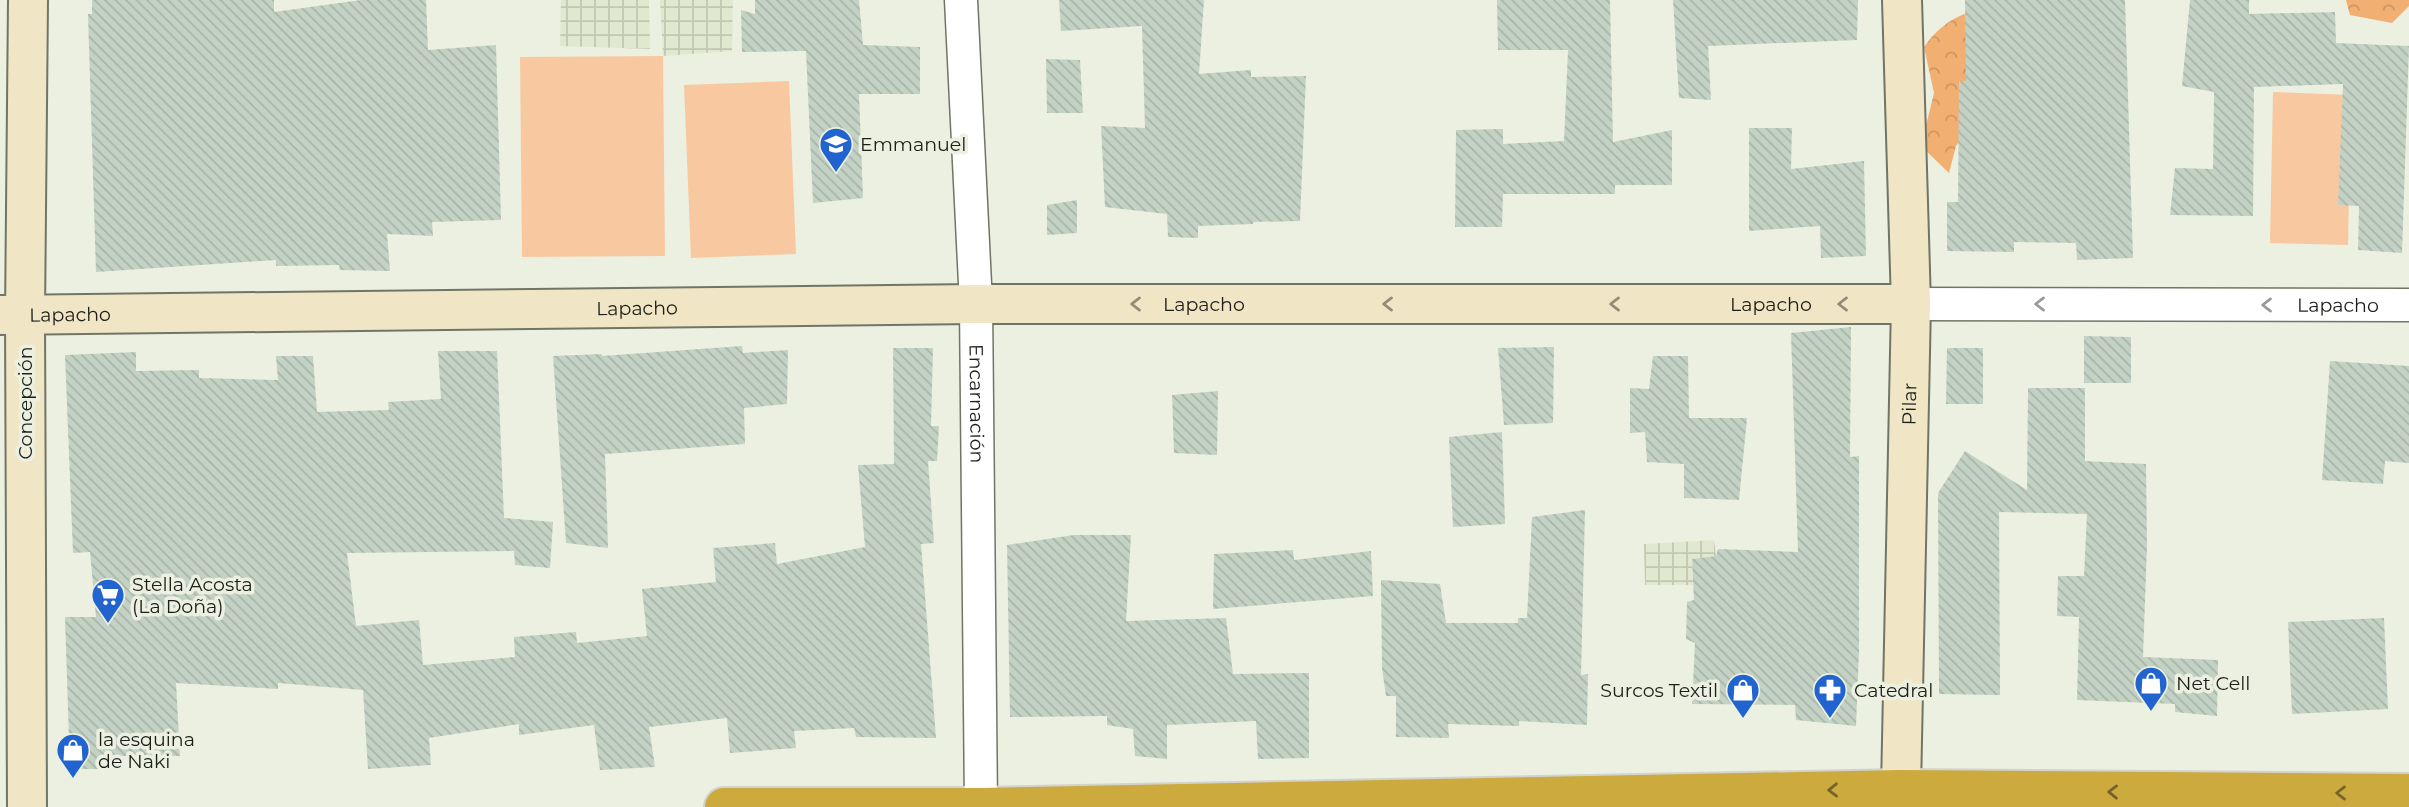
<svg xmlns="http://www.w3.org/2000/svg" width="2409" height="807" font-family="Montserrat,sans-serif">
<style>
.industrial{fill:url(#industrial-grid)}
.forest{fill:url(#forest-crowns)}
.pitch{fill:#f8c9a0}
.building{fill:url(#building-back-hatch)}
.lines{fill:none;stroke-linecap:round;stroke-linejoin:round}
.street-casing{stroke:#717567;stroke-width:35}
.secondary-casing{stroke:#717567;stroke-width:42}
.highway-casing{stroke:#d2d2d1;stroke-width:42}
.street{stroke:#fff;stroke-width:32}
.secondary{stroke:#f0e6c5;stroke-width:38}
.highway{stroke:#ccaa3d;stroke-width:38}
.oneway{stroke:#918c77}
.oneway2{stroke:#999a97}
.oneway3{stroke:#74642a}
.labels{text-anchor:middle;stroke-width:7;stroke-linejoin:round;paint-order:stroke}
.poi-label{font-size:19px;fill:#1c1e18;stroke:#ecf0e0;text-anchor:start}
.street-label{font-size:19px;fill:#1c1e18;stroke:#ecf0e0}
</style>
<defs>
<pattern id="industrial-grid" width="8" height="8" patternUnits="userSpaceOnUse" patternTransform="scale(1.75)"><rect width="8" height="8" fill="#e1e8d0"/><path d="M0 4h8M4 0v8" fill="none" stroke="#c0c7b2"/></pattern>
<pattern id="forest-crowns" width="20" height="18" patternUnits="userSpaceOnUse" patternTransform="scale(1.75)"><rect width="20" height="18" fill="#f1af72"/><path d="M2 6a3 3 0 1 1 6 0M12 15a3 3 0 1 1 6 0" fill="none" stroke="#ce9662"/></pattern>
<pattern id="building-back-hatch" width="6" height="6" patternUnits="userSpaceOnUse" patternTransform="scale(1.75)"><rect width="6" height="6" fill="#c4d2c5"/><path d="M-1 5l2 2M0 0l6 6M5-1l2 2" fill="none" stroke="#a8b4a8"/></pattern>
</defs>
<rect width="100%" height="100%" fill="#ecf0e0"/>
<g class="industrial">
<polygon points="561,0 649,0 650,49 560,46"/>
<polygon points="660,0 733,0 732,51 663,56"/>
<polygon points="1714,540 1716,556 1692,559 1693,585 1645,585 1644,544"/>
</g>
<g class="forest">
<polygon points="2346,0 2409,0 2409,6 2392,23 2350,15"/>
<path d="M 1995,4 L 1985,106 L 1956,146 L 1949,173 L 1921,146 L 1934,93 L 1924,47 C 1944,19 1963,13 1995,4 Z"/>
</g>
<g class="pitch">
<polygon points="663,56 665,256 522,257 520,57"/>
<polygon points="789,81 796,254 691,258 684,85"/>
<polygon points="2273,92 2351,95 2348,245 2270,243"/>
</g>
<g class="building">
<polygon points="92,0 274,0 274,12 361,0 426,0 428,50 496,45 501,220 432,222 433,236 387,234 390,271 340,270 339,265 276,266 276,260 96,272 88,14 92,14"/>
<polygon points="755,0 859,0 863,45 920,47 920,94 859,94 863,198 813,203 806,51 742,52 741,10 755,14"/>
<polygon points="1059,0 1204,0 1199,74 1251,70 1251,77 1306,76 1300,221 1253,222 1253,224 1198,226 1198,238 1168,237 1167,214 1105,207 1101,126 1145,128 1142,26 1061,31"/>
<polygon points="1497,0 1610,0 1613,142 1672,130 1672,185 1615,185 1615,194 1503,194 1502,227 1455,227 1456,130 1503,129 1503,144 1564,141 1568,50 1498,50"/>
<polygon points="1673,0 1858,0 1857,40 1708,46 1711,100 1679,98"/>
<polygon points="1965,0 2125,0 2133,258 2077,260 2076,243 2014,242 2014,252 1947,251 1947,202 1958,202 1959,81 1966,81"/>
<polygon points="2190,0 2249,0 2249,14 2335,12 2336,43 2409,46 2402,253 2358,250 2359,206 2338,205 2343,84 2254,87 2253,216 2170,215 2175,168 2213,169 2214,92 2182,86"/>
<polygon points="1046,59 1080,60 1083,113 1047,113"/>
<polygon points="1749,128 1792,128 1791,169 1864,161 1866,256 1821,258 1820,226 1749,231"/>
<polygon points="1077,200 1077,233 1047,235 1047,205"/>
<polygon points="1851,327 1850,457 1859,456 1859,651 1856,726 1796,720 1795,705 1692,704 1695,643 1686,639 1687,602 1694,600 1692,559 1716,556 1718,549 1798,552 1791,333"/>
<polygon points="2084,336 2131,337 2131,383 2084,383"/>
<polygon points="742,346 743,353 788,350 787,404 744,408 745,444 605,454 608,548 566,543 553,356 602,354 602,356"/>
<polygon points="1554,347 1553,423 1504,425 1498,348"/>
<polygon points="893,348 933,348 931,426 939,426 937,461 928,461 934,543 921,544 936,738 856,737 854,728 794,731 796,748 730,753 727,718 649,727 655,767 600,770 594,725 519,735 519,724 429,738 431,765 368,769 363,690 278,683 278,689 176,683 180,756 110,756 109,769 70,769 65,617 96,617 90,552 73,553 65,355 136,352 136,371 199,370 199,378 278,380 276,356 313,356 317,412 389,410 388,402 441,399 438,351 497,351 504,518 553,522 550,568 515,565 514,551 347,553 356,626 419,620 423,665 515,657 514,637 576,632 577,643 647,636 642,589 716,582 713,548 775,543 777,564 865,547 858,465 894,464"/>
<polygon points="1947,348 1983,348 1983,404 1946,404"/>
<polygon points="1653,356 1688,356 1689,418 1747,418 1739,500 1684,498 1684,464 1647,462 1645,432 1630,433 1630,388 1649,389"/>
<polygon points="2330,361 2409,366 2409,463 2385,461 2383,484 2322,480"/>
<polygon points="2028,388 2085,388 2085,461 2146,464 2147,545 2143,657 2218,660 2217,716 2175,712 2175,704 2077,700 2079,617 2057,616 2058,576 2084,576 2087,514 1999,512 2000,695 1939,694 1938,493 1965,451 2027,490"/>
<polygon points="1218,391 1217,455 1174,453 1172,395"/>
<polygon points="1502,432 1505,524 1453,527 1449,437"/>
<polygon points="1585,510 1581,675 1588,674 1587,725 1519,721 1519,726 1448,724 1449,738 1396,737 1396,696 1386,696 1382,668 1381,580 1440,584 1446,623 1518,623 1518,618 1527,618 1532,517"/>
<polygon points="1074,535 1131,535 1126,621 1226,618 1233,674 1309,673 1309,758 1258,759 1256,721 1167,725 1167,759 1135,756 1133,729 1107,725 1107,716 1010,717 1007,545"/>
<polygon points="1293,550 1294,560 1371,551 1373,596 1213,609 1214,554"/>
<polygon points="2384,618 2388,709 2292,714 2288,622"/>
</g>
<g class="lines">
<defs>
<g id="street">
<path id="s1" d="M 961,0 L 976,304 L 981,807"/>
<path id="s2" d="M 1911,304 L 2409,305"/>
</g>
<g id="secondary">
<path id="s3" d="M 0,315 L 976,304 L 1911,304"/>
<path id="s4" d="M 1901,789 L 1911,304 L 1902,0"/>
<polyline points="27,807 25,315 28,0"/>
</g>
<polyline id="highway" points="724,807 981,807 1901,789 2409,793"/>
</defs>
<use href="#street" class="street-casing"/>
<use href="#secondary" class="secondary-casing"/>
<use href="#highway" class="highway-casing"/>
<use href="#street" class="street"/>
<use href="#secondary" class="secondary"/>
<use href="#highway" class="highway"/>
</g>
<defs><path id="oneway-chevron" d="M-2-3.5L2.5 0L-2 3.5" fill="none" stroke-width="1.6" stroke-linecap="round" stroke-linejoin="round" transform="scale(1.75)"/></defs>
<g class="oneway">
<use href="#oneway-chevron" transform="translate(1136 304) rotate(-180)"/>
<use href="#oneway-chevron" transform="translate(1388 304) rotate(-180)"/>
<use href="#oneway-chevron" transform="translate(1615 304) rotate(-180)"/>
<use href="#oneway-chevron" transform="translate(1843 304) rotate(-180)"/>
</g>
<g class="oneway2">
<use href="#oneway-chevron" transform="translate(2040 304) rotate(-180)"/>
<use href="#oneway-chevron" transform="translate(2267 305) rotate(-180)"/>
</g>
<g class="oneway3">
<use href="#oneway-chevron" transform="translate(1833 790) rotate(179)"/>
<use href="#oneway-chevron" transform="translate(2113 792) rotate(-179)"/>
<use href="#oneway-chevron" transform="translate(2341 793) rotate(180)"/>
</g>
<defs>
<symbol id="school-pin" viewBox="-11 -11 22 30"><path d="M0 17L-7.5 6A9.5 9.5 0 1 1 7.5 6Z" fill="#2164d0" stroke="#ecf0e0"/><path d="M0-5L7-2L0 1L-7-2ZM-4 1L0 2.5L4 1V4Q0 6-4 4Z" fill="#fff"/></symbol>
<symbol id="supermarket-pin" viewBox="-11 -11 22 30"><path d="M0 17L-7.5 6A9.5 9.5 0 1 1 7.5 6Z" fill="#2164d0" stroke="#ecf0e0"/><path d="M-6-5.5h2.5l.6 2H6L4.5 2H-2.5L-4.4-4H-6ZM-1.5 3.2a1.3 1.3 0 1 0 .1 0ZM3 3.2a1.3 1.3 0 1 0 .1 0Z" fill="#fff"/></symbol>
<symbol id="shop-pin" viewBox="-11 -11 22 30"><path d="M0 17L-7.5 6A9.5 9.5 0 1 1 7.5 6Z" fill="#2164d0" stroke="#ecf0e0"/><path d="M-5-2.5h2.3a2.7 3.5 0 0 1 5.4 0H5L5.5 6h-11ZM-1.5-2.5h3a1.5 2.3 0 0 0-3 0Z" fill="#fff"/></symbol>
<symbol id="pharmacy-pin" viewBox="-11 -11 22 30"><path d="M0 17L-7.5 6A9.5 9.5 0 1 1 7.5 6Z" fill="#2164d0" stroke="#ecf0e0"/><path d="M-2-6h4v4h4v4h-4v4h-4v-4h-4v-4h4Z" fill="#fff"/></symbol>
</defs>
<g fill-rule="evenodd">
<use href="#school-pin" x="817" y="125" width="38" height="52"/>
<use href="#supermarket-pin" x="89" y="576" width="38" height="52"/>
<use href="#shop-pin" x="2132" y="664" width="38" height="52"/>
<use href="#shop-pin" x="1724" y="671" width="38" height="52"/>
<use href="#pharmacy-pin" x="1811" y="671" width="38" height="52"/>
<use href="#shop-pin" x="54" y="731" width="38" height="52"/>
</g>
<g class="labels">
<g class="poi-label">
<text x="860" y="151">Emmanuel</text>
<text x="132" y="591">Stella Acosta<tspan x="132" dy="22">(La Doña)</tspan></text>
<text x="2176" y="690">Net Cell</text>
<text x="1718" y="697" text-anchor="end">Surcos Textil</text>
<text x="1854" y="697">Catedral</text>
<text x="98" y="746">la esquina<tspan x="98" dy="22">de Naki</tspan></text>
</g>
<g class="street-label">
<text dy="7" stroke="none"><textPath href="#s3" startOffset="1204">Lapacho</textPath></text>
<text dy="7" stroke="none"><textPath href="#s3" startOffset="1771">Lapacho</textPath></text>
<text dy="7" stroke="none"><textPath href="#s2" startOffset="427">Lapacho</textPath></text>
<text dy="7" stroke="none"><textPath href="#s3" startOffset="637">Lapacho</textPath></text>
<text dy="7" stroke="none"><textPath href="#s3" startOffset="70">Lapacho</textPath></text>
<text transform="translate(25 403) rotate(-90)" y="7">Concepción</text>
<text dy="7" stroke="none"><textPath href="#s1" startOffset="404">Encarnación</textPath></text>
<text dy="7" stroke="none"><textPath href="#s4" startOffset="385">Pilar</textPath></text>
</g>
</g>
</svg>
